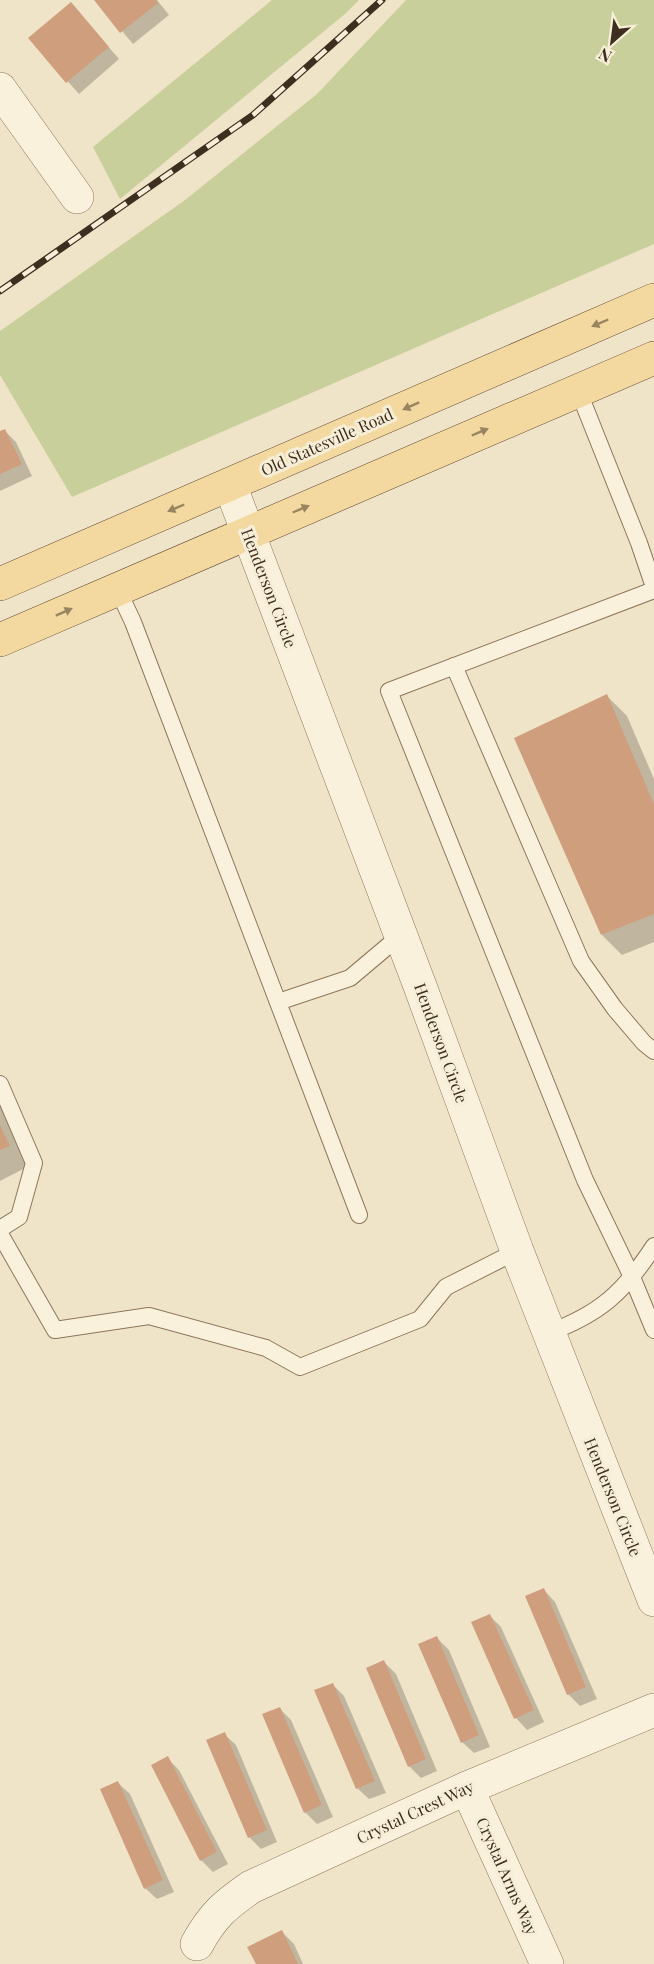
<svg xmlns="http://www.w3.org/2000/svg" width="654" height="1964" font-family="'Playfair Display',serif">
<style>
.green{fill:#c9cf9b}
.shadow{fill:#0003}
.building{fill:#cf9f7d}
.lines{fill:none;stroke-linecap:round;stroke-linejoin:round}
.lane-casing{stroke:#8d765c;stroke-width:18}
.street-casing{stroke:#8d765c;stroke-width:34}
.primary-casing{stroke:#5b4430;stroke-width:34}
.lane{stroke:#faf1dc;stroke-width:16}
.street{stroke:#faf1dc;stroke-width:33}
.primary{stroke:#f3d9a0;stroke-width:33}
.rail-casing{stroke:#3d2e20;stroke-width:7}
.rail{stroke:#f7eed8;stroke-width:4.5;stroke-dasharray:14;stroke-linecap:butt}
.oneway{fill:#988460}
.labels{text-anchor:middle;stroke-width:6;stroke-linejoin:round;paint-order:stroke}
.street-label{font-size:16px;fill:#3d2e20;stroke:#f7eed8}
</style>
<rect width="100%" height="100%" fill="#f0e4c8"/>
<g class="green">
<polygon points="272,0 359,0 345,14 120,199 93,147"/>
<polygon points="406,0 654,0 654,244 72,497 0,375 0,331 185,200 317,94"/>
</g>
<g class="shadow">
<polygon points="96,0 157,0 169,15 133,44"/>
<polygon points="82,16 119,59 79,94 30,39"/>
<polygon points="5,431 16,442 32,476 0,491 0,433"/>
<polygon points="607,696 627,716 654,779 654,942 622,955 602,935"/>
<polygon points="0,1103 29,1166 0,1181"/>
<polygon points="544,1590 555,1602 597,1699 580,1706 568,1694"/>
<polygon points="490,1616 501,1627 544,1722 527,1730 516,1718"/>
<polygon points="437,1638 449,1650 490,1747 474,1753 462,1742"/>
<polygon points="384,1662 396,1674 437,1771 421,1778 409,1766"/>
<polygon points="332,1684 344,1696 386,1793 369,1799 357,1788"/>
<polygon points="279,1708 291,1720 333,1817 317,1824 305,1812"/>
<polygon points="224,1734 236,1745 277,1842 261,1849 250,1838 208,1741"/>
<polygon points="167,1758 179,1770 228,1864 213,1872 201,1860"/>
<polygon points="118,1783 130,1794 174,1892 157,1899 145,1888"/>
<polygon points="282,1932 294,1944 303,1964 257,1964"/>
</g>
<g class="building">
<polygon points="94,0 156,0 158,3 120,33"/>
<polygon points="71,2 109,47 66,83 28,38"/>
<polygon points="5,429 22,464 0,474 0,431"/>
<polygon points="607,694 654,804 654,914 601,935 514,738"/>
<polygon points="0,1125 10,1146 0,1150"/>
<polygon points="544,1588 586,1687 567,1695 525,1596"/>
<polygon points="490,1614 534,1710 514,1719 471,1622"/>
<polygon points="437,1636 479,1735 461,1743 418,1644"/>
<polygon points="384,1660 426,1759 408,1767 366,1668"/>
<polygon points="333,1683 375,1781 356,1789 314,1690"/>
<polygon points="280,1707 322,1805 304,1813 262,1714"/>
<polygon points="225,1732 267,1830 248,1838 206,1740"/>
<polygon points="168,1756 217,1852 200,1861 151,1765"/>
<polygon points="118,1781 163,1880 144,1889 100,1789"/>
<polygon points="282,1930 298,1964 256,1964 247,1947"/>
</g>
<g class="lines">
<defs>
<g id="lane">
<polyline points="578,390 639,543 654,587"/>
<polyline points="117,588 133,622 359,1215"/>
<polyline points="654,590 389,691 585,1180 632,1277 654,1330"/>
<polyline points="454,666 581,961 615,1009 644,1043 654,1051"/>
<polyline points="278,1002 350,978 401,935"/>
<polyline points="0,1084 34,1163 19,1217 0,1229"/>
<polyline points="0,1234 55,1330 149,1316 266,1348 300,1367 420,1319 446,1287 517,1251"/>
<path d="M 548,1333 C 600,1314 624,1292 654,1246"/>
</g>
<g id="street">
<polyline points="0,89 77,197"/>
<polyline points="230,485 420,986 517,1251 654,1600"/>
<polyline points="467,1788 547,1964"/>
<path d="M 197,1944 C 213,1915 224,1906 251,1887 L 467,1788 L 654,1710"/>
</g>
<g id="primary">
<polyline points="0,584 654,300"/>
<polyline points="0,640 654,358"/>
</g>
</defs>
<use href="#lane" class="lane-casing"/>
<use href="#street" class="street-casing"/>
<use href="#primary" class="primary-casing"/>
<use href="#lane" class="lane"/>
<use href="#street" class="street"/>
<use href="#primary" class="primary"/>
<defs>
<polyline id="rail" points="0,291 253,115 382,0"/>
</defs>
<use href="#rail" class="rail-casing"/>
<use href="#rail" class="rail"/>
</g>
<defs><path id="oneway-solid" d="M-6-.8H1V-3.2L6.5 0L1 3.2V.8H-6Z" transform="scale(1.5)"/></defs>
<g class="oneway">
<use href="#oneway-solid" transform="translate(600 323) rotate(157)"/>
<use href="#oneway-solid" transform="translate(411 406) rotate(156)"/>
<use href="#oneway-solid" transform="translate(480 432) rotate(-23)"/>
<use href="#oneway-solid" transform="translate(176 508) rotate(157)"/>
<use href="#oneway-solid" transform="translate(301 509) rotate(-23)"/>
<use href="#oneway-solid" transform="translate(64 612) rotate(-24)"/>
</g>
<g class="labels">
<g class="street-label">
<text transform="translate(327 442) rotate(-24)" y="6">Old Statesville Road</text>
<text transform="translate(269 588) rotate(69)" y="6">Henderson Circle</text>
<text transform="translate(441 1043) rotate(70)" y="6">Henderson Circle</text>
<text transform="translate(613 1497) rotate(68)" y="6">Henderson Circle</text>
<text transform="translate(415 1812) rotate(-25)" y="6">Crystal Crest Way</text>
<text transform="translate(507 1876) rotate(66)" y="6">Crystal Arms Way</text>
</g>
</g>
<g transform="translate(612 42) rotate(208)" stroke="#f7eed8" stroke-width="4.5" paint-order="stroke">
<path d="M0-4.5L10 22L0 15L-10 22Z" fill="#3d2e20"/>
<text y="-9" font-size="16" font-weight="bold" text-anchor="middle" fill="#3d2e20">N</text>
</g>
</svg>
